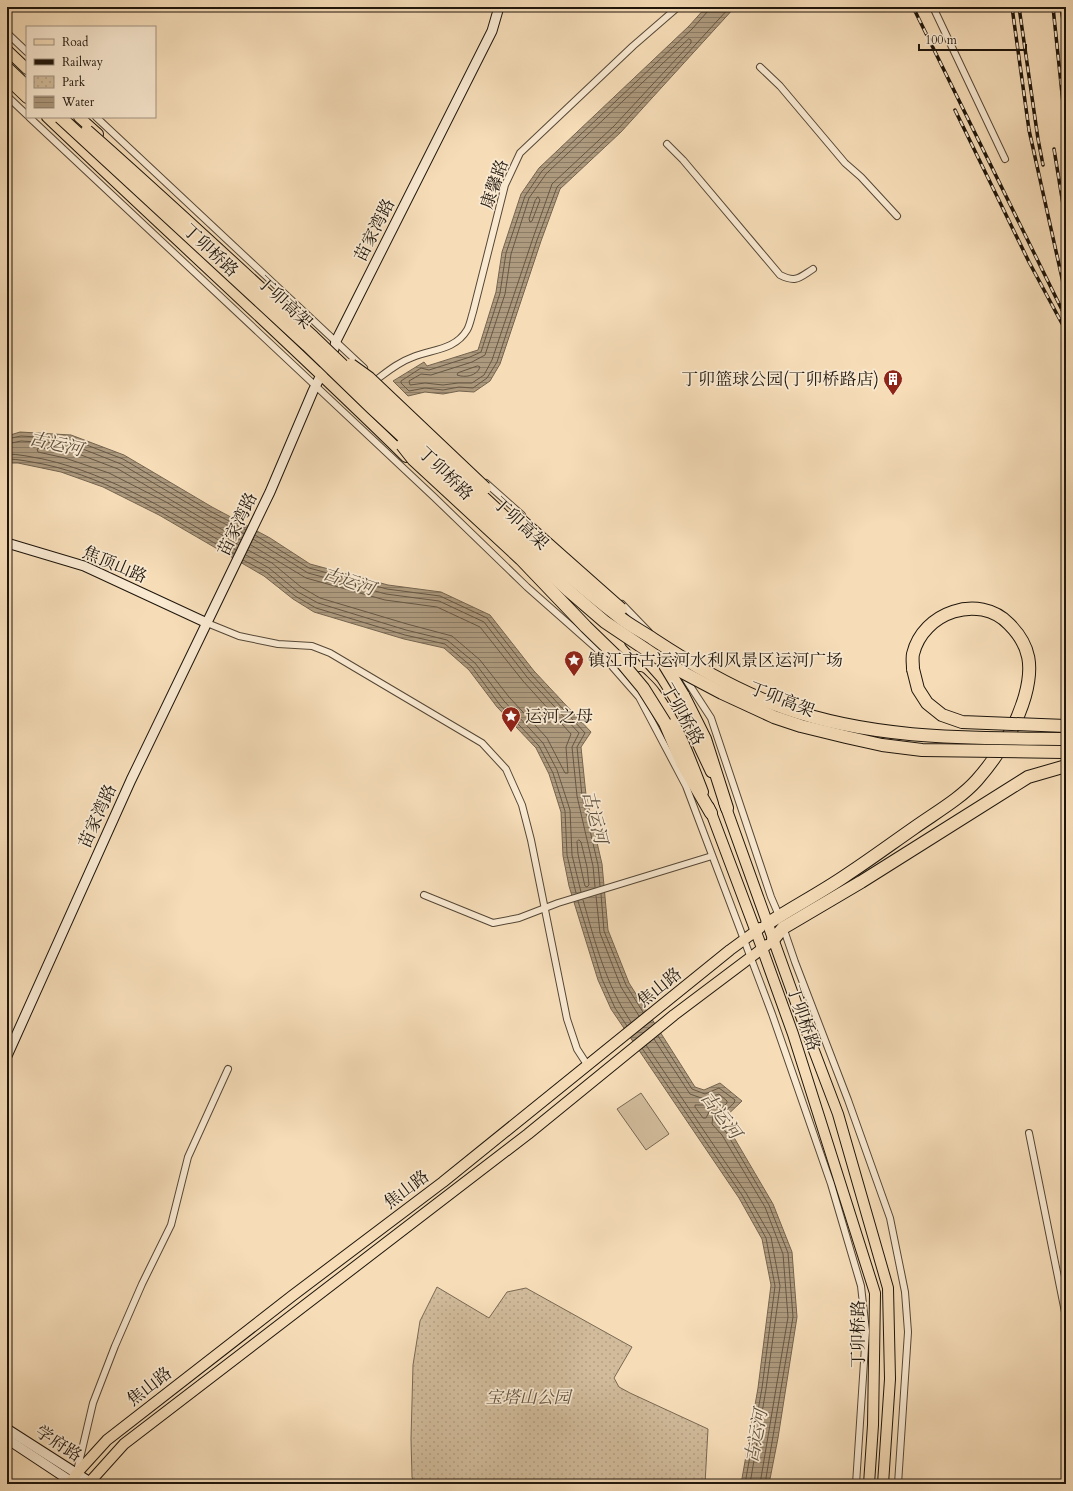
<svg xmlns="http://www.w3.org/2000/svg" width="1073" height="1491" font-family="Cardo,'Noto Serif SC',serif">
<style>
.park{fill:url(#park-dots);stroke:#786853}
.pitch{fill:#d1bb9b;stroke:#786853}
.water{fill:url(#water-rules);stroke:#74644f}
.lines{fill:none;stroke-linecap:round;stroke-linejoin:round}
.shore{stroke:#665744;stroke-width:1}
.street-casing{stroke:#544736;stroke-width:8}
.secondary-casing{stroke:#1e150b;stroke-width:11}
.primary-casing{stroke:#1e150b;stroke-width:12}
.highway-casing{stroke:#1e150b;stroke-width:14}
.street{stroke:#f9e9d1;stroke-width:6}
.secondary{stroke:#f9e9d1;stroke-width:9}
.primary{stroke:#f6ddb8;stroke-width:10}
.highway{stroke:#f6ddb8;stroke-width:12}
.rail-casing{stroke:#1e150b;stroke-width:3.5}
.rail{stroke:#f9e9d1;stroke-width:2;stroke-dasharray:6;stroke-linecap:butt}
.highway-bridge-casing{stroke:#1e150b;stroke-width:14;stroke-linecap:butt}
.highway-bridge{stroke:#f6ddb8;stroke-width:12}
.labels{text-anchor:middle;stroke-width:3.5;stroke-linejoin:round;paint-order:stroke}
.street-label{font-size:17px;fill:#1e150b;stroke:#f9e9d1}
.poi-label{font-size:17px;fill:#1e150b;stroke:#f9e9d1;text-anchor:start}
.park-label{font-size:17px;font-style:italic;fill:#5d4f3d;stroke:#f9e9d1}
.water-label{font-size:18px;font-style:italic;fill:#5e503e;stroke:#f9e9d1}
</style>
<defs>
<pattern id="park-dots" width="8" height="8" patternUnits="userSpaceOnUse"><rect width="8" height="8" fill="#d1bb9b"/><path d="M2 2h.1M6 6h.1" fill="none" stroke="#b3a084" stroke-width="1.8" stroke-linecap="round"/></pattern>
<pattern id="water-rules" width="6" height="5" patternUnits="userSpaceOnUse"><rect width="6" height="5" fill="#ad997d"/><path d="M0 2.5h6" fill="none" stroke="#8c7c65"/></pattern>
</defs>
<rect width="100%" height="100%" fill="#f6ddb8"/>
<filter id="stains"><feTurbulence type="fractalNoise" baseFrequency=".005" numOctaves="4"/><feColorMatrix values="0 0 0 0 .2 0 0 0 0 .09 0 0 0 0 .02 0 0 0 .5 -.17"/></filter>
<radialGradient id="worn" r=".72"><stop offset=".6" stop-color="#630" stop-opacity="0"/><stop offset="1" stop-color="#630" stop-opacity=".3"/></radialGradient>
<polygon class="park" points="437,1287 489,1318 507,1292 526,1288 632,1347 614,1378 619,1387 630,1393 708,1429 705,1484 414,1484 412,1477 411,1439 413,1365 420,1321"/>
<polygon class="pitch" points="641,1093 669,1134 646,1150 617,1109"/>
<g class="water">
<polygon points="706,7 735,7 621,132 560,189 541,241 500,364 490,381 474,392 459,391 443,394 425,392 408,396 393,381 424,362 427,366 478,350 496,292 502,252 521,194 539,168 689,26"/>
<polygon points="20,432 71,435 124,455 212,507 270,538 310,564 388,585 441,592 490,615 534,671 591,732 581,747 586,795 602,864 608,930 629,983 695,1087 704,1090 720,1083 742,1101 720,1122 729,1129 773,1204 792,1252 797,1317 778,1438 769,1484 741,1484 758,1388 771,1285 762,1239 739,1198 611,1009 598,980 569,886 563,856 561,812 549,774 536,748 497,707 469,670 444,648 404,639 314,612 293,599 264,576 159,515 103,487 61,472 18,463 7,463 7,436"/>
</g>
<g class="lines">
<g class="shore">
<polyline points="709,7 708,11 692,29 542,171 525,196 506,253 500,293 481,352 470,357 429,370 421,368 401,381 401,383 409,391 425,388 443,390 459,387 473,388 487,378 497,362 537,240 557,187 618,129 730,7"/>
<polygon points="689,39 691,40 691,43 614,126 552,184 533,238 492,360 484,375 472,383 458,383 443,385 425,383 410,385 409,381 421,374 431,375 472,362 485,355 505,294 511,254 529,198 546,174"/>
<polygon points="538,197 540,200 532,221 530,222 529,219 535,201"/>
<path d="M 478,366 L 480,367 C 477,376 465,378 457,375 L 458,373 Z"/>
<polyline points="7,439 21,436 71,439 123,459 210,511 246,530"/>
<polyline points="7,444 21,441 70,444 121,464 208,515 244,534"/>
<path d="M 7,454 C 19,454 31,457 43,459 C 114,475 174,515 236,550"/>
<path d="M 7,459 C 19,459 31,462 43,464 C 113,479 172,520 234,554"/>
<polyline points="255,535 309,568 387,589 440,596 487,618 531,674 585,733 577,747 582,796 598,865 600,886"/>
<polyline points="253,539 308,573 386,594 439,601 484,622 527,677 579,733 572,747 577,796 593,866 595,887"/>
<polyline points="239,545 166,502 109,473 65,458 38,452 37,449 39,448 68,450 118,469 205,520 241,540"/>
<polyline points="248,550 272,563 301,587 320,598 407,624 452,636 480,660 509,697 547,738 565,773 568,773 566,747 571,734 523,681 480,627 437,607 385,600 306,578 251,545"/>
<polyline points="246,555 269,568 298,592 318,603 406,630 447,640 475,663 504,701 543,743 557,770 570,810 572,855 581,892"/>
<polyline points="243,560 266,572 295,596 316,608 405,635 445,644 472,667 500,705 539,746 553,773 565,811 567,855 576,893"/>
<polygon points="579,840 581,842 587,867 589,885 587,887 585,886 584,882 578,854 577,842"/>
<polyline points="601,894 604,931 626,985 643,1012"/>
<polyline points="596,896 600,933 621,987 639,1016"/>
<path d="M 583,900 C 595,942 606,985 631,1022"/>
<polyline points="578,901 602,979 615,1008 627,1026"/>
<polyline points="658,1036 692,1089 705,1094 719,1088 735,1100 734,1103 718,1118 717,1123 726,1132 769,1205 788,1253 793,1317 765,1484"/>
<polyline points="654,1039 690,1094 704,1099 719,1094 727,1101 727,1103 713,1116 712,1124 722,1135 765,1207 783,1254 788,1317 760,1484"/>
<polyline points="646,1045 746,1193 771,1237 780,1286 766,1389 750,1484"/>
<polyline points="642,1048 742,1195 766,1238 775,1286 762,1388 745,1484"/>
<polygon points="713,1103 715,1104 715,1106 709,1112 706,1118 703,1118 695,1107 695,1105 706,1105"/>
</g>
<defs>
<g id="street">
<polyline points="933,7 1005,159"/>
<polyline points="7,33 27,52"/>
<polyline points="760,67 780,86 845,163 861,177 897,216"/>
<polyline points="7,96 27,115"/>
<polyline points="29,117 434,497 527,587 596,648 639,697 686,786 772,1014 831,1184 861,1286 866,1331 856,1484"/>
<polyline points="96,117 364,368"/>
<path d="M 667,144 L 683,160 L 780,275 C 796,283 799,278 813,269"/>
<path d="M 376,380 C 388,371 399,362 413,357 C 433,349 455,350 467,330 C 470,325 471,318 473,312 L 505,185 L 520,153 L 633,46 L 678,7"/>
<polyline points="486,483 522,515"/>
<polyline points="622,604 649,632"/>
<polyline points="207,623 239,636 278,644 312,646 330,653 482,743 506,769 522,805 531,840 567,1019 577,1049 588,1066"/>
<polyline points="683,675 711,718 771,897 780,918"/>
<polyline points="424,895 493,923 519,918 558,903 712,856"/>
<polyline points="783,927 795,962 848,1100 890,1218 905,1292 908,1332 898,1484"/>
<polyline points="1029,1133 1066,1317"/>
<polyline points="77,1471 93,1403 115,1346 142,1284 171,1225 188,1157 228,1069"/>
</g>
<g id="secondary">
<polyline points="7,543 84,566 207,623"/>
<polyline points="7,1056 131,780 270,492 313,391 334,349 336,341 492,31 499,7"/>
<polyline points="7,1429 93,1484"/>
<polyline points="7,1439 75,1484"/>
</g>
<g id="primary">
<polyline points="7,50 27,69"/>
<polyline points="7,79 27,98"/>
<path d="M 47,117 C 166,231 288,341 406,457"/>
<polyline points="79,117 98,134"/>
<polyline points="630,642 662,678 681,708 711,772"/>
<path d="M 640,677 C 645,682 651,687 655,693 C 677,722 690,758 703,792"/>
<polyline points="724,802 799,1011 838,1114 888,1288 890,1379 883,1484"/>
<polyline points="709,807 762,948 793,1034 875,1293 873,1425 869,1484"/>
<polyline points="69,1484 77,1473 107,1440 292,1296 443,1182 730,950 760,928"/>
<polyline points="88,1484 124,1444 528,1134 674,1015 767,945"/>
</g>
<g id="highway">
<polyline points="7,68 27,87"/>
<polyline points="683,695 705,739 727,808"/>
<polyline points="665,723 682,763 711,813"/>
<path d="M 767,924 C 793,907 820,893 845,876 C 868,861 891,844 914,828 C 935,813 960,799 977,780 C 998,756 1016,727 1025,696 C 1033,667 1031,646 1009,624 C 979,593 923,612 913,654 C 912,658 913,664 913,669"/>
<polyline points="773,940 783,928 861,882 1028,777 1066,766"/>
</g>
</defs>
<use href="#street" class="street-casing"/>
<use href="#secondary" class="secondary-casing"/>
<use href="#primary" class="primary-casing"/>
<use href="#highway" class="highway-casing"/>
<use href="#street" class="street"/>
<use href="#secondary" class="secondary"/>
<use href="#primary" class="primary"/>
<use href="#highway" class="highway"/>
<defs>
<g id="rail">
<polyline points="913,7 1066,318"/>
<polyline points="1012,7 1029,130 1066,296"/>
<polyline points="1019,7 1038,139 1043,165"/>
<polyline points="1053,7 1066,132"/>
<polyline points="1061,7 1066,41"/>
<polyline points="955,110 1029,262 1066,331"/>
<polyline points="1054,149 1066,223"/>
</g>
</defs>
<use href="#rail" class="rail-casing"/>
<use href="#rail" class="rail"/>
<defs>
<g id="highway-bridge">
<polyline points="60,117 307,345 372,408 569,591 605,622 669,665 722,693 774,717 801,726 846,737 882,745 922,750 1062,752"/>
<path d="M 87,131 C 163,198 238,268 313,337 C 366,388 419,440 474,489 C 521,532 567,577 618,616 C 629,625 641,631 653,639 C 694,666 738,692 785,708 C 875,740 971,738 1064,739"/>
<polyline points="351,365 369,378 485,488"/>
<polyline points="402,445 413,459 521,559 586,627 618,658 643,688 665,723"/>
<polyline points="516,516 621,609"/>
<polyline points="663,662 683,695"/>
<polyline points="913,669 918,689 927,703 942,715 962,722 1066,726"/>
</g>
</defs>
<use href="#highway-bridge" class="highway-bridge-casing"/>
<use href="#highway-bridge" class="highway-bridge"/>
</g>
<defs>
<symbol id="building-pin" viewBox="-11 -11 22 30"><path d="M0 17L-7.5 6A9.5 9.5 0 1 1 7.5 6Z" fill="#8f2418" stroke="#f9e9d1"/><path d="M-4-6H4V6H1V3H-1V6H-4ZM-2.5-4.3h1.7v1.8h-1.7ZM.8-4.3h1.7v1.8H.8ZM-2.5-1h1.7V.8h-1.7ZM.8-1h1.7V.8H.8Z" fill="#fff"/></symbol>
<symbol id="sight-pin" viewBox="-11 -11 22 30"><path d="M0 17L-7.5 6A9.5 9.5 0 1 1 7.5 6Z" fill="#8f2418" stroke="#f9e9d1"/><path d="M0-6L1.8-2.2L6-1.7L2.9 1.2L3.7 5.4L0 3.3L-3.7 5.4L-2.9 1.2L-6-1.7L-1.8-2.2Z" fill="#fff"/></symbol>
</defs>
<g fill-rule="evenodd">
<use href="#building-pin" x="882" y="368" width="22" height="30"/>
<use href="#sight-pin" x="563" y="649" width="22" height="30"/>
<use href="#sight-pin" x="500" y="705" width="22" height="30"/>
</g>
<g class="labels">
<g class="street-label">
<text transform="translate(494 184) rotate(-71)" y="6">康馨路</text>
<text transform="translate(374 230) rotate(-63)" y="6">苗家湾路</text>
<text transform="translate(211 250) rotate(43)" y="6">丁卯桥路</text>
<text transform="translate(285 302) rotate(43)" y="6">丁卯高架</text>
<text transform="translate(446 473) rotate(44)" y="6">丁卯桥路</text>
<text transform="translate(521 523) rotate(43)" y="6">丁卯高架</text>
<text transform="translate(237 524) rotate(-64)" y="6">苗家湾路</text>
<text transform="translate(115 564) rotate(23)" y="6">焦顶山路</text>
<text transform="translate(782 699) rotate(21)" y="6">丁卯高架</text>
<text transform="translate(683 714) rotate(60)" y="6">丁卯桥路</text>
<text transform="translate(97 816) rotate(-66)" y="6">苗家湾路</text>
<text transform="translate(659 987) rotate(-39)" y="6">焦山路</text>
<text transform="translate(804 1018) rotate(71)" y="6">丁卯桥路</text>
<text transform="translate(406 1189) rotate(-37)" y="6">焦山路</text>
<text transform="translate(858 1334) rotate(-90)" y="6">丁卯桥路</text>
<text transform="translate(149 1386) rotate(-38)" y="6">焦山路</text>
<text transform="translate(59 1443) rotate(33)" y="6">学府路</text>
</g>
<g class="poi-label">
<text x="879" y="385" text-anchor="end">丁卯篮球公园(丁卯桥路店)</text>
<text x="588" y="666">镇江市古运河水利风景区运河广场</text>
<text x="525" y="722">运河之母</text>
</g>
<g class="park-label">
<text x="528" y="1403">宝塔山公园</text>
</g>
<g class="water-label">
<text transform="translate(56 444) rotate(13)" y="6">古运河</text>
<text transform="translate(349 581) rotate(19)" y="6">古运河</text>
<text transform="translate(595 817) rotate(76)" y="6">古运河</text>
<text transform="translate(721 1115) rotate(53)" y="6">古运河</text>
<text transform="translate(756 1436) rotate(-79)" y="6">古运河</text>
</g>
</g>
<rect width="1073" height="1491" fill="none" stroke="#f6ddb8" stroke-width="24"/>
<rect x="8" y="8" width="1057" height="1475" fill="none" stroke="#1e150b" stroke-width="2"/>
<rect x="12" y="12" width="1049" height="1467" fill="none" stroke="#1e150b"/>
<rect x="26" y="26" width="130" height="92" fill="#f9e9d1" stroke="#a19482"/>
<rect x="34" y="39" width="20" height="6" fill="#f6ddb8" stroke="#a19482"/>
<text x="62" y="46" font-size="12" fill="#1e150b">Road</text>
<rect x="34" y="59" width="20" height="6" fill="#1e150b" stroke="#a19482"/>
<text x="62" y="66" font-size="12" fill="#1e150b">Railway</text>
<rect x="34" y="76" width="20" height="12" fill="url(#park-dots)" stroke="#a19482"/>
<text x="62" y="86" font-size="12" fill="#1e150b">Park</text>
<rect x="34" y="96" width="20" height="12" fill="url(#water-rules)" stroke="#a19482"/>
<text x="62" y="106" font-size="12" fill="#1e150b">Water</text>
<path d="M919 44v6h107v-6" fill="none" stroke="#1e150b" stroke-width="2"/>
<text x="925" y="44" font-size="12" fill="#1e150b" stroke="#f9e9d1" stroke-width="3" paint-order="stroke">100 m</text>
<rect width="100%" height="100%" filter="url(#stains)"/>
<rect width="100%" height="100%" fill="url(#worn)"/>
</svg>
